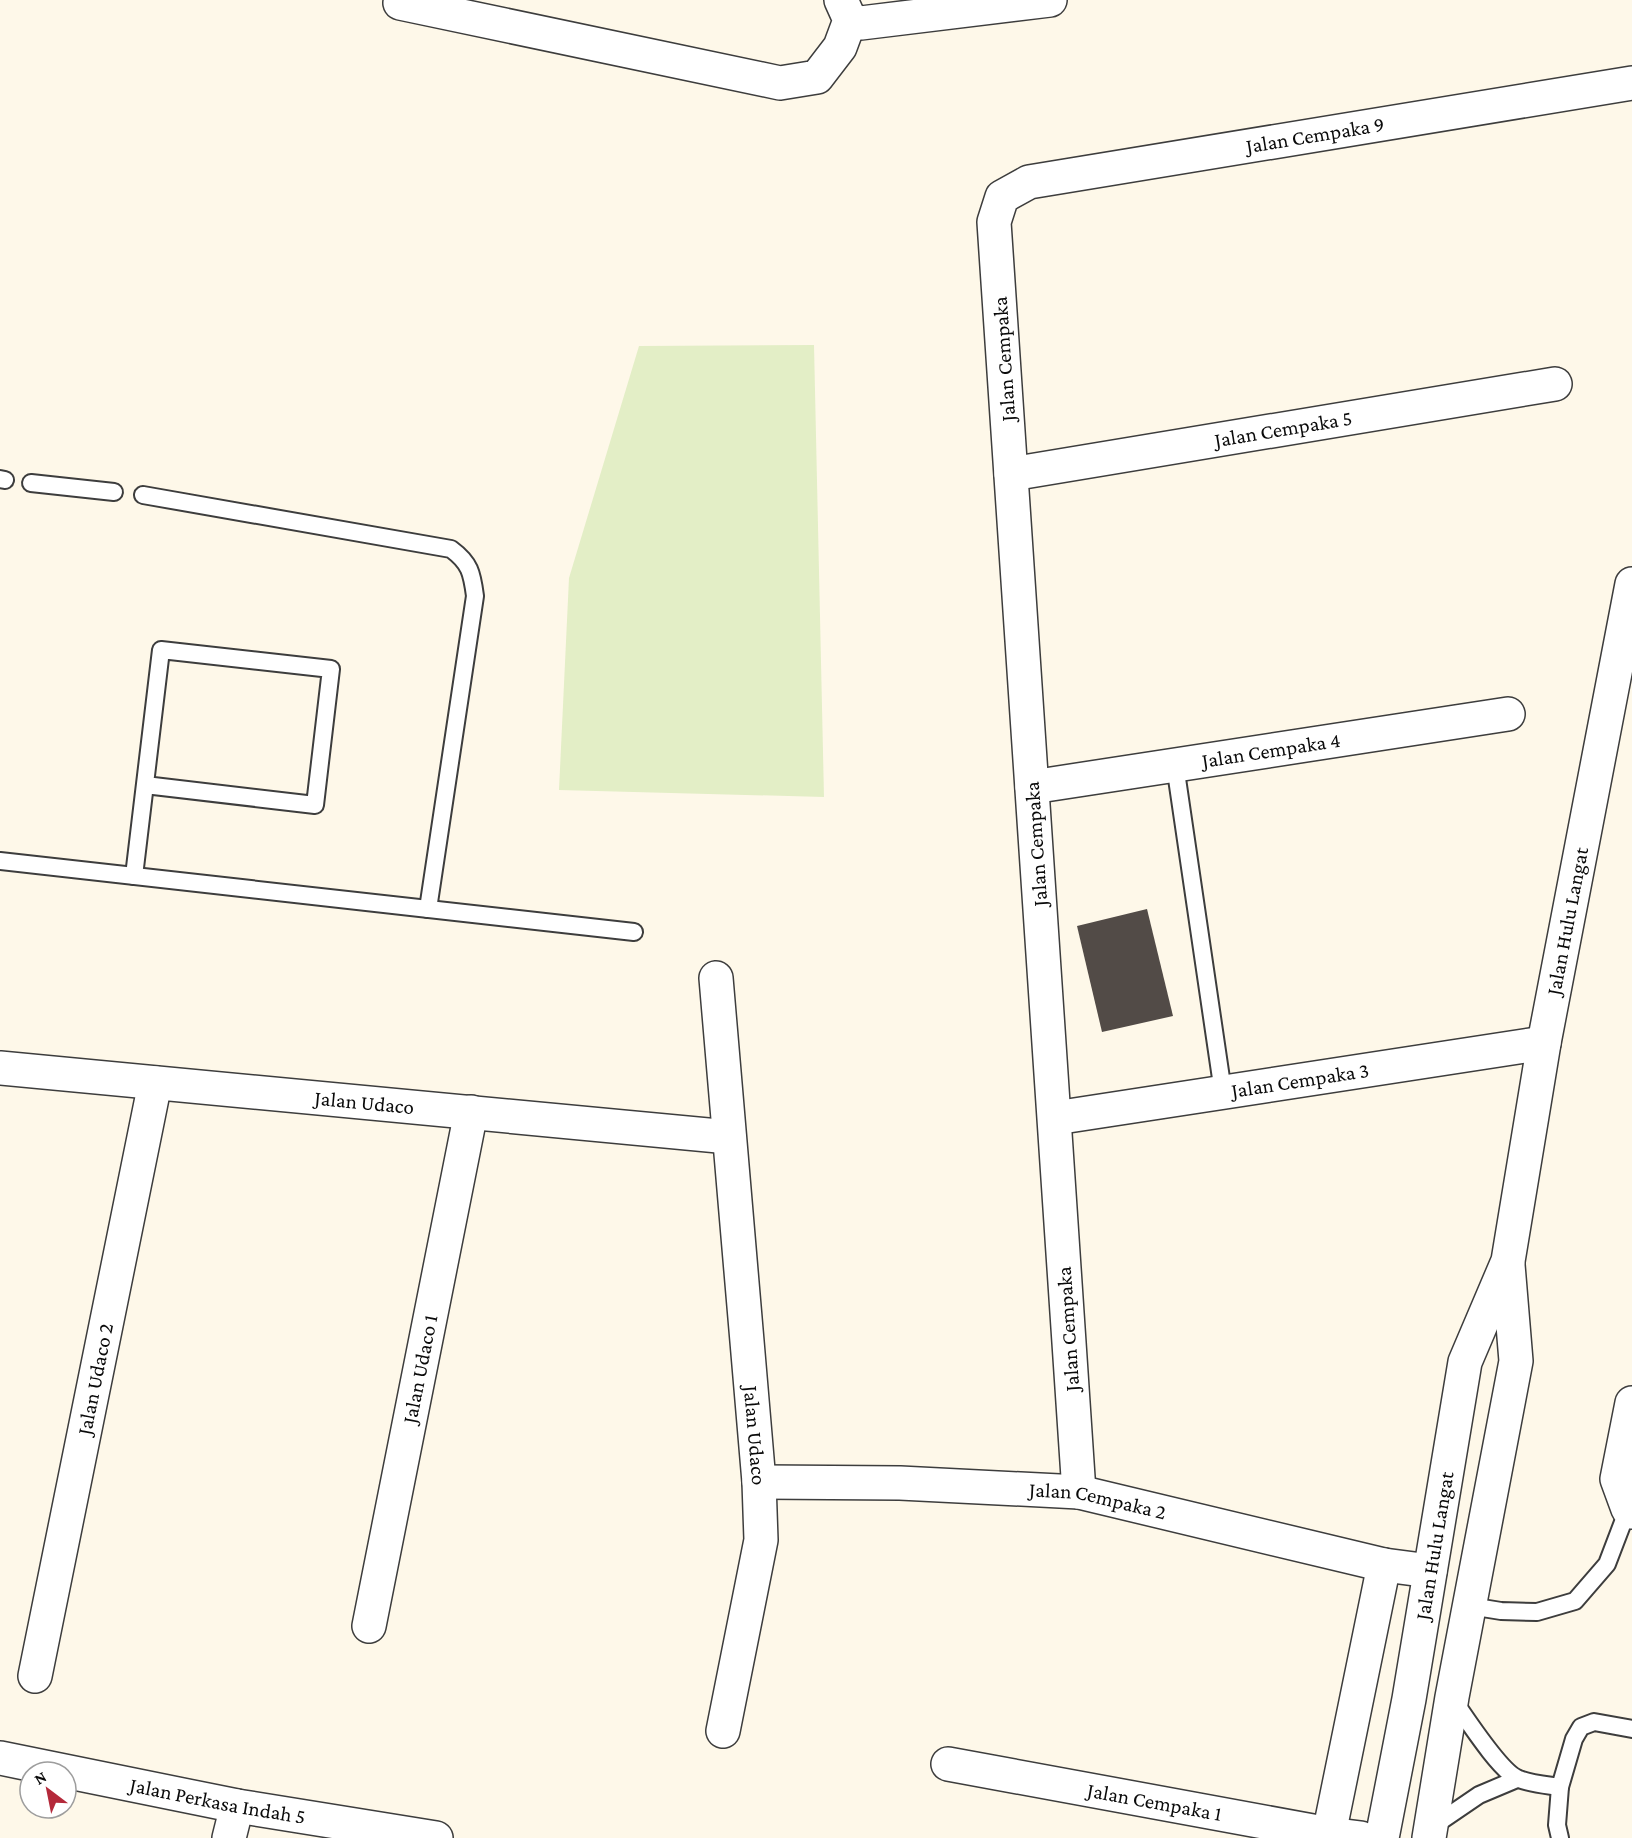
<svg xmlns="http://www.w3.org/2000/svg" width="1632" height="1838" font-family="'Crimson Pro',serif">
<style>
.pitch{fill:#e3eec6}
.building{fill:#524b47}
.lines{fill:none;stroke-linecap:round;stroke-linejoin:round}
.service-casing{stroke:#3d3d3d;stroke-width:20}
.minor-casing{stroke:#3d3d3d;stroke-width:36}
.tertiary-casing{stroke:#3d3d3d;stroke-width:36}
.service{stroke:#fff;stroke-width:16}
.minor{stroke:#fff;stroke-width:33}
.tertiary{stroke:#fff;stroke-width:33}
.labels{text-anchor:middle;stroke-width:6;stroke-linejoin:round;paint-order:stroke}
.street-label{font-size:21px;fill:#0a0a0a;stroke:#fff}
</style>
<rect width="100%" height="100%" fill="#fef8e9"/>
<polygon class="pitch" points="814,345 824,797 559,790 569,578 639,346"/>
<polygon class="building" points="1147,909 1173,1016 1102,1032 1077,926"/>
<g class="lines">
<defs>
<g id="service">
<polyline points="0,479 5,480"/>
<polyline points="31,483 114,492"/>
<path d="M 143,495 L 451,549 C 470,563 472,573 475,596 L 428,909"/>
<polyline points="1175,765 1223,1092"/>
<polyline points="0,861 634,932"/>
<polyline points="134,876 161,650 331,669 315,805 145,785"/>
<polyline points="1470,1606 1501,1611 1537,1612 1575,1601 1607,1564 1628,1509"/>
<path d="M 1454,1701 C 1466,1718 1501,1773 1519,1779 C 1532,1784 1547,1785 1560,1787 L 1574,1739 L 1581,1727 L 1594,1722 L 1632,1729"/>
<polyline points="1432,1827 1479,1795 1517,1779"/>
<polyline points="1560,1838 1557,1825 1560,1787"/>
</g>
<g id="minor">
<polyline points="400,3 780,83 817,77 840,47 850,20 841,0"/>
<polyline points="850,20 861,23 1050,0"/>
<path id="s1" d="M 1011,474 L 1555,384"/>
<path id="s2" d="M 1032,787 L 1508,714"/>
<path id="s3" d="M 716,978 L 759,1482 L 761,1540 L 723,1731"/>
<path id="s4" d="M 0,1068 L 729,1137"/>
<path id="s5" d="M 1055,1118 L 1544,1043"/>
<polyline points="1632,1403 1617,1479 1628,1509 1632,1512"/>
<path id="s6" d="M 759,1482 L 900,1483 L 1079,1492 L 1384,1565 L 1430,1571"/>
<path id="s7" d="M 1079,1492 L 994,222 L 1002,197 L 1029,182 L 1632,83"/>
<path id="s8" d="M 369,1626 L 471,1112"/>
<path id="s9" d="M 35,1676 L 155,1083"/>
<path id="s10" d="M 0,1758 L 237,1806 L 436,1838"/>
<path id="s11" d="M 948,1764 L 1329,1834 L 1361,1838"/>
<polyline points="1329,1834 1384,1565"/>
<polyline points="229,1838 237,1806"/>
</g>
<g id="tertiary">
<path id="s12" d="M 1382,1838 L 1409,1699 L 1465,1362 L 1508,1261 L 1544,1043 L 1632,584"/>
<polyline points="1429,1838 1452,1697 1516,1361 1508,1265"/>
</g>
</defs>
<use href="#service" class="service-casing"/>
<use href="#minor" class="minor-casing"/>
<use href="#tertiary" class="tertiary-casing"/>
<use href="#service" class="service"/>
<use href="#minor" class="minor"/>
<use href="#tertiary" class="tertiary"/>
</g>
<g class="labels">
<g class="street-label">
<text dy="7" stroke="none"><textPath href="#s7" startOffset="1620">Jalan Cempaka 9</textPath></text>
<text transform="translate(1004 359) rotate(-94)" y="7">Jalan Cempaka</text>
<text dy="7" stroke="none"><textPath href="#s1" startOffset="276">Jalan Cempaka 5</textPath></text>
<text dy="7" stroke="none"><textPath href="#s2" startOffset="242">Jalan Cempaka 4</textPath></text>
<text transform="translate(1036 844) rotate(-94)" y="7">Jalan Cempaka</text>
<text dy="7" stroke="none"><textPath href="#s12" startOffset="938">Jalan Hulu Langat</textPath></text>
<text dy="7" stroke="none"><textPath href="#s5" startOffset="248">Jalan Cempaka 3</textPath></text>
<text dy="7" stroke="none"><textPath href="#s4" startOffset="366">Jalan Udaco</textPath></text>
<text transform="translate(1068 1329) rotate(-94)" y="7">Jalan Cempaka</text>
<text dy="7" stroke="none"><textPath href="#s8" startOffset="262">Jalan Udaco 1</textPath></text>
<text dy="7" stroke="none"><textPath href="#s9" startOffset="303">Jalan Udaco 2</textPath></text>
<text dy="7" stroke="none"><textPath href="#s3" startOffset="459">Jalan Udaco</textPath></text>
<text dy="7" stroke="none"><textPath href="#s6" startOffset="340">Jalan Cempaka 2</textPath></text>
<text dy="7" stroke="none"><textPath href="#s12" startOffset="297">Jalan Hulu Langat</textPath></text>
<text dy="7" stroke="none"><textPath href="#s10" startOffset="222">Jalan Perkasa Indah 5</textPath></text>
<text dy="7" stroke="none"><textPath href="#s11" startOffset="210">Jalan Cempaka 1</textPath></text>
</g>
</g>
<g transform="translate(48 1790) rotate(328)"><circle r="28" fill="#ffffff" stroke="#9d9d9d" stroke-width="1.5"/>
<path d="M0-4.5L10 22L0 15L-10 22Z" fill="#b4293a"/>
<text y="-9" font-size="16" font-weight="bold" text-anchor="middle" fill="#0a0a0a">N</text>
</g>
</svg>
